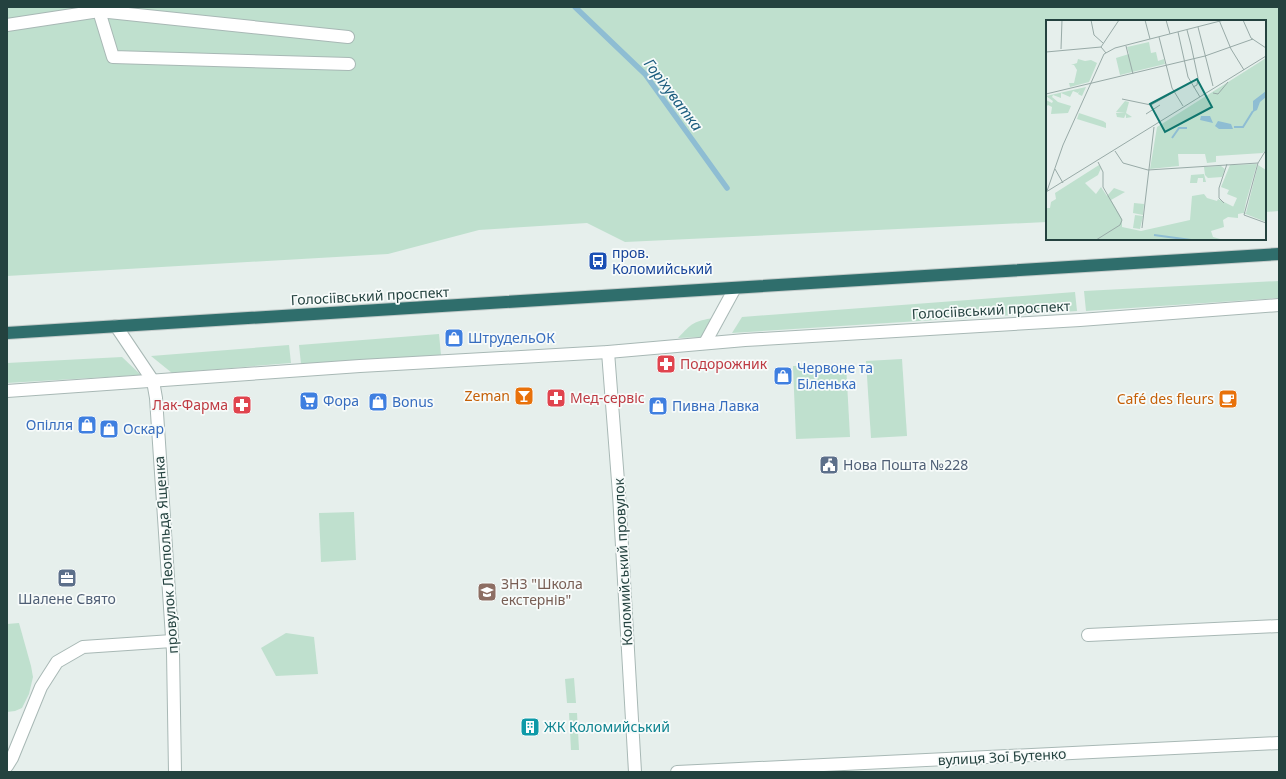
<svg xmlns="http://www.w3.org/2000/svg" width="1286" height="779" font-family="'Noto Sans',sans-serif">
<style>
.green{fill:#bfe0ce}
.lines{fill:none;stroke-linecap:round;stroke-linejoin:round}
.stream{stroke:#8ebdd3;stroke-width:5.5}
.street-casing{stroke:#a8b8b5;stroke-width:14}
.highway-casing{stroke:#c2cac9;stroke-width:14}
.street{stroke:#fff;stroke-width:12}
.highway{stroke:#2f6e6c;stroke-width:12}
.labels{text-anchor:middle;stroke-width:3.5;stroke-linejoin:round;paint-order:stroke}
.transit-label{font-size:14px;fill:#164399;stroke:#f7fbfa;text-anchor:start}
.street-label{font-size:14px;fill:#24423f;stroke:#f7fbfa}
.shop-label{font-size:14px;fill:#366cbe;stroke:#f7fbfa;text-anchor:start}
.health-label{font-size:14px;fill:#be3a42;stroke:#f7fbfa;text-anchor:start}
.food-label{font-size:14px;fill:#c56008;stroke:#f7fbfa;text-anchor:end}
.service-label{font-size:14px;fill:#4e5e75;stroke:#f7fbfa;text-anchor:start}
.education-label{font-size:14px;fill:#785e54;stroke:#f7fbfa;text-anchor:start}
.culture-label{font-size:14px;fill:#0d838f;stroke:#f7fbfa;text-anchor:start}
.water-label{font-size:15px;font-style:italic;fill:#1d5e7f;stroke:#f7fbfa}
.inset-river{fill:none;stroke:#8ebdd3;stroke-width:2}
.inset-road{fill:none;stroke:#98aaa7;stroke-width:1}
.view{fill:#0f766e;fill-opacity:0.15;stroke:#0f766e;stroke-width:2}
.inset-edge{fill:none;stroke:#24423f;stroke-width:2}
</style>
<rect width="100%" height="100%" fill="#e6efec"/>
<g class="green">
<polygon points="7,7 1279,7 1279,211 1265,212 1265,21 1047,21 1047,222 625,242 587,223 479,230 388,254 7,276"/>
<polygon points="1279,281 1279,298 1086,311 1084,291"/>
<polygon points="1075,292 1077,311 732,333 742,317"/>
<path d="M 714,318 L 704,337 L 678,338 C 692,323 694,321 714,318 Z"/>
<polygon points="439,334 441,355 301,364 299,345"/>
<polygon points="289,345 291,363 172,373 151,356"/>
<polygon points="122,357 141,375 7,383 7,363"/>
<polygon points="902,359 907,436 871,438 866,361"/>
<polygon points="846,364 850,437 796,439 793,366"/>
<polygon points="354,512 356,560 321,562 319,513"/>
<polygon points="19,623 31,666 33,677 29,694 22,708 15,711 7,712 7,624"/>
<polygon points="286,633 314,637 318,674 276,676 261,648"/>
<polygon points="574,678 576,703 567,703 565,679"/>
<polygon points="569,713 577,713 579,750 571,750"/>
</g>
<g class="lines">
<polyline class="stream" points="575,7 645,74 727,188"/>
<defs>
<g id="street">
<polyline points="102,7 99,11 113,57 349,64"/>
<polyline points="7,25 99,11 348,37"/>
<polyline points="116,326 153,381 156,398 173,652 175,772"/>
<polyline points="705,343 735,288"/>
<polyline points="608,352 619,494 635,772"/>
<polyline points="7,391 360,366 608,352 745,340 1080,320 1279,305"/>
<polyline points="1088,635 1279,626"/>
<polyline points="7,766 12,758 41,687 57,662 83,647 172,641"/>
<polyline points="677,772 1279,743"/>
</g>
<path id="highway" d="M 7,333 C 431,307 855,281 1279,254"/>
</defs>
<use href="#street" class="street-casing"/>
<use href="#highway" class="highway-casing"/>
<use href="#street" class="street"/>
<use href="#highway" class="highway"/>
</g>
<defs>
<symbol id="bus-square" viewBox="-11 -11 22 22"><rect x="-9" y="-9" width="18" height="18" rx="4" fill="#1a4fb4" stroke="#f7fbfa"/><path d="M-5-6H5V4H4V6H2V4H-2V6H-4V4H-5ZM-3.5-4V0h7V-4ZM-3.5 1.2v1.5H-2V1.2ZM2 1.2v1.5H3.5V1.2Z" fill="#fff"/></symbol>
<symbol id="shop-square" viewBox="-11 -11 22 22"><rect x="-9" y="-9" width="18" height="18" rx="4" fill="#3f7fe0" stroke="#f7fbfa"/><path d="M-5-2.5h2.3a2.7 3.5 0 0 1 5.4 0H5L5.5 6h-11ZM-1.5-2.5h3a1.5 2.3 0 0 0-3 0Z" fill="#fff"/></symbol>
<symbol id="pharmacy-square" viewBox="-11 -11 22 22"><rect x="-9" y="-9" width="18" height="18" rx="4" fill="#e0444e" stroke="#f7fbfa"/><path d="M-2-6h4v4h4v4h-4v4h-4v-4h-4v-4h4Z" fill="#fff"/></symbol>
<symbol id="bar-square" viewBox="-11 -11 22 22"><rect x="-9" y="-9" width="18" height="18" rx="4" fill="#e8710a" stroke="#f7fbfa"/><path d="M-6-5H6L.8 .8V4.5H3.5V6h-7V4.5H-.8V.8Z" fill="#fff"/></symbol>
<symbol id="cafe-square" viewBox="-11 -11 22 22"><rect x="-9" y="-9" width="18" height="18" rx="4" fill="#e8710a" stroke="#f7fbfa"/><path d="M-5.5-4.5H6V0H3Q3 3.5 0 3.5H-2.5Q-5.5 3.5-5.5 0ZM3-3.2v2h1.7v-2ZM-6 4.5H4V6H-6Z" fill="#fff"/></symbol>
<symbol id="supermarket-square" viewBox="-11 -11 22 22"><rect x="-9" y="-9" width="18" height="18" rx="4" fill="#3f7fe0" stroke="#f7fbfa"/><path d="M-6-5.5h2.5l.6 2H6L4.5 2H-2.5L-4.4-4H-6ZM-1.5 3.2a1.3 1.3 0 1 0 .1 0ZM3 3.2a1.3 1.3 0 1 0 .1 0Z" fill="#fff"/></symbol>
<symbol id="civic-square" viewBox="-11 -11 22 22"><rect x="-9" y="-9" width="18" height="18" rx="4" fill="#5c6f8a" stroke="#f7fbfa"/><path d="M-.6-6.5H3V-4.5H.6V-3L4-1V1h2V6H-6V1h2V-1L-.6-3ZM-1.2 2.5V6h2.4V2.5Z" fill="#fff"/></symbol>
<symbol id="office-square" viewBox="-11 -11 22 22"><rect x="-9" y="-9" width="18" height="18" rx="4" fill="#5c6f8a" stroke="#f7fbfa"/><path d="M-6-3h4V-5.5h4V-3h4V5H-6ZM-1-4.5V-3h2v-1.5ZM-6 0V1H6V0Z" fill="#fff"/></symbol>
<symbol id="school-square" viewBox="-11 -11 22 22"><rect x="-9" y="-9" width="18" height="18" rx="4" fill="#8d6e63" stroke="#f7fbfa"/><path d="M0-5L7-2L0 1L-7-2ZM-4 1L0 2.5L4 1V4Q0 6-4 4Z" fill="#fff"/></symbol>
<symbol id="building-square" viewBox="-11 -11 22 22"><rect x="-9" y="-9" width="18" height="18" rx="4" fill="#0f9aa8" stroke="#f7fbfa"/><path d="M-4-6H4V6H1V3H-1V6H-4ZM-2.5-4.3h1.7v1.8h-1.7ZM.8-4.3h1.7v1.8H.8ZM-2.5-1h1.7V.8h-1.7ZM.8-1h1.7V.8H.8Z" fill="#fff"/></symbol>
</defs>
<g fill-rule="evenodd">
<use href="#bus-square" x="587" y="250" width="22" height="22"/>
<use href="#shop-square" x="443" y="327" width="22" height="22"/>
<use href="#pharmacy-square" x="655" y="353" width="22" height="22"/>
<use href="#shop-square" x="772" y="365" width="22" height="22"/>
<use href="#bar-square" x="513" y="385" width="22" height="22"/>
<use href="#pharmacy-square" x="545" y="387" width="22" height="22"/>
<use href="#cafe-square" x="1217" y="388" width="22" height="22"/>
<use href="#supermarket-square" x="298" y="390" width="22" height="22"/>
<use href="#shop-square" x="367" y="391" width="22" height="22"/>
<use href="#pharmacy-square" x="231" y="394" width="22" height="22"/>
<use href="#shop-square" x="647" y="395" width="22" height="22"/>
<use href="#shop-square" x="76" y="414" width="22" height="22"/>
<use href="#shop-square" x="98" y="418" width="22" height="22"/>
<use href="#civic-square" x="818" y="454" width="22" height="22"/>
<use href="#office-square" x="56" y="567" width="22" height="22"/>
<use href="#school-square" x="476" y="581" width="22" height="22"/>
<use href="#building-square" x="519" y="716" width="22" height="22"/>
</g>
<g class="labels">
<g class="transit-label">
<text x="612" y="258">пров.<tspan x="612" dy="16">Коломийський</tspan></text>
</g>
<g class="street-label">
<text transform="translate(370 296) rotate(-3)" y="5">Голосіївський проспект</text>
<text transform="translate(991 310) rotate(-3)" y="5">Голосіївський проспект</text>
<text transform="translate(166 555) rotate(-94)" y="5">провулок Леопольда Ященка</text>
<text transform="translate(623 562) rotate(-93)" y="5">Коломийський провулок</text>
<text transform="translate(1002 757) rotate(-3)" y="5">вулиця Зої Бутенко</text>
</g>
<g class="shop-label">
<text x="468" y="343">ШтрудельОК</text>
<text x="797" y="373">Червоне та<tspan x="797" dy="16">Біленька</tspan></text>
<text x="323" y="406">Фора</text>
<text x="392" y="407">Bonus</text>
<text x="672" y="411">Пивна Лавка</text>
<text x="73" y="430" text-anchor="end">Опілля</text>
<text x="123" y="434">Оскар</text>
</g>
<g class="health-label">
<text x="680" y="369">Подорожник</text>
<text x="570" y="403">Мед-сервіс</text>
<text x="228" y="410" text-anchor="end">Лак-Фарма</text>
</g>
<g class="food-label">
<text x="510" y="401">Zeman</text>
<text x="1214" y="404">Café des fleurs</text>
</g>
<g class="service-label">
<text x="843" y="470">Нова Пошта №228</text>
<text x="67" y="604" text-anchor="middle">Шалене Свято</text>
</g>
<g class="education-label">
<text x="501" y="589">ЗНЗ "Школа<tspan x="501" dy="16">екстернів"</tspan></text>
</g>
<g class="culture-label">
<text x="544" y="732">ЖК Коломийський</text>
</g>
<g class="water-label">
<text transform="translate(673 95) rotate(53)" y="5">Горіхуватка</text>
</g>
</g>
<g transform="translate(1046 20)">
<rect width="220" height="220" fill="#e6efec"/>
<path d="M 103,22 L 105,33 L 110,32 L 112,41 L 118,39 L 119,44 L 74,55 L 70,38 L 83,34 L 81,27 ZM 220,38 L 220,129 L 217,133 L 170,136 L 170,142 L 161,143 L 159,134 L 132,134 L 133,146 L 104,149 L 111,107 ZM 32,39 L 39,41 L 45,40 L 51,43 L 43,62 L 24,67 L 23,63 L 28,63 L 31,50 L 28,45 L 25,45 L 31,43 ZM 40,67 L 36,76 L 32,74 L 34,70 L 32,73 L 27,71 L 24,77 L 15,73 L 15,78 L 7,75 L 6,77 L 12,82 L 25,86 L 22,93 L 5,94 L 6,87 L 2,85 L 0,87 L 0,80 L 6,83 L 7,81 L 0,76 ZM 79,81 L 83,82 L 80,93 L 86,97 L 80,98 L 80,94 L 78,98 L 71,97 L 70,93 L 79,93 L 70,92 ZM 33,93 L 57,101 L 60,103 L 60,108 L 31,99 ZM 211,144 L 200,182 L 198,192 L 187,187 L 191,178 L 181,174 L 183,170 L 175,167 L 184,145 ZM 53,145 L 55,148 L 52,155 L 39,163 L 50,174 L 55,167 L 61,176 L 68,168 L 79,172 L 65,180 L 76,199 L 76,207 L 95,211 L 144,200 L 146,176 L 158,174 L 161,178 L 171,181 L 172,179 L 200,193 L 212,145 L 220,150 L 220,202 L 197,193 L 192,194 L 192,198 L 182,197 L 177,200 L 178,207 L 165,211 L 167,217 L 178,220 L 0,220 L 0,188 L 4,188 L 5,182 L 10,179 L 9,173 ZM 175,146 L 179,149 L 176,157 L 162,158 L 159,155 L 158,147 ZM 158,154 L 160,162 L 157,162 L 157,158 L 152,158 L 151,163 L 144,163 L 145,155 ZM 88,183 L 98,184 L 97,195 L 87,193 ZM 89,195 L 97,196 L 94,209 L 87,208 Z" fill="#bfe0ce"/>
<path d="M 220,71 L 220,77 L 214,82 L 211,90 L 207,92 L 207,81 ZM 155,96 L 164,96 L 167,103 L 154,100 ZM 172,101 L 185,104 L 187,109 L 173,109 L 169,106 Z" fill="#8ebdd3"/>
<path class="inset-river" d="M 188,107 L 197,107 L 207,91M 126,118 L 133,108 L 141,108M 108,215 L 145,220"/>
<path class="inset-road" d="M 45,0 L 48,15 L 57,23M 99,0 L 104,19M 120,0 L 124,14M 173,0 L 185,29 L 198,50M 197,0 L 205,18 L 220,28M 152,7 L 167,66M 141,10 L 145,25M 132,12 L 142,57 L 154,77M 113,17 L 126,68 L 137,86M 145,25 L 152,58 L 151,65 L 147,67M 80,26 L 87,54M 55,27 L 73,0M 15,29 L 16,0M 0,32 L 55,27 L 60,33M 167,73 L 172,74 L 182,62M 0,74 L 159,36 L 207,19M 76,79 L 105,85 L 128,72M 100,94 L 114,85M 220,130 L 212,143 L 198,195 L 220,203M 69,131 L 77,143 L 102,150 L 212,143M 9,149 L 17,163M 1,171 L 17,125 L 58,34 L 69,28 L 178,0M 0,172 L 220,36M 178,183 L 173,178 L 173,168 L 181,144M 96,208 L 108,107M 50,220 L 74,205 L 76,200 L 57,167 L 57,152 L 52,142"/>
<path class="view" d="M 151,59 L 166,87 L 119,112 L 104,84 Z"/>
<rect width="220" height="220" class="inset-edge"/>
</g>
<rect width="1286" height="779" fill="none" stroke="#24423f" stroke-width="16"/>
</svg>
